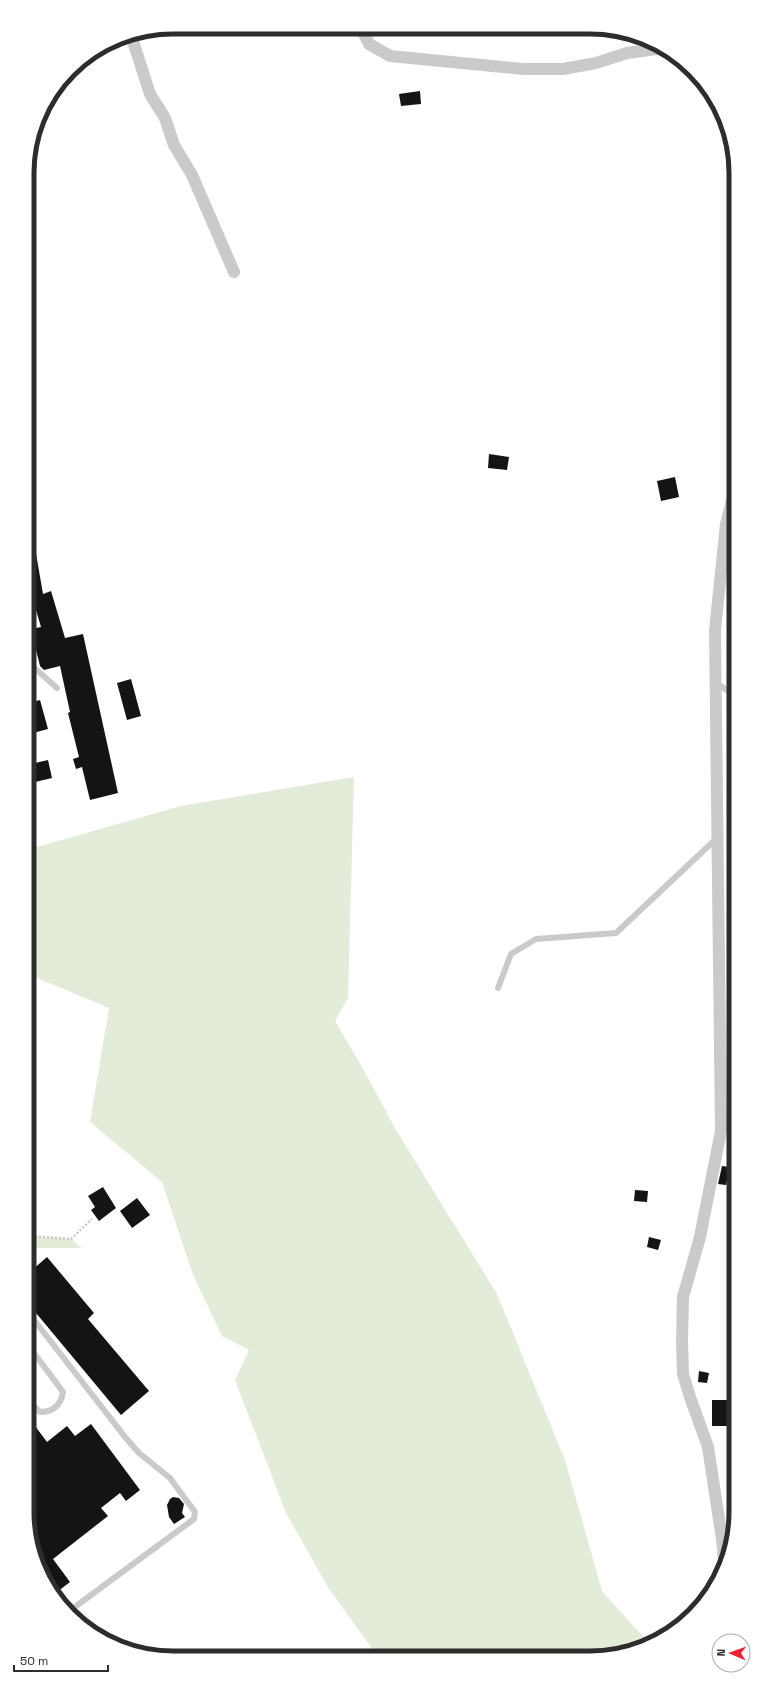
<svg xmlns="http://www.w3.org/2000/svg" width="763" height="1685" font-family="'Space Grotesk',sans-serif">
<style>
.green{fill:#e3ebd9}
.building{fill:#141414}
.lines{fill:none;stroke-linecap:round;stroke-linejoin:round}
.path{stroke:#cacaca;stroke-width:2.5;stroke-dasharray:2 2;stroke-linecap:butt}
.lane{stroke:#cacaca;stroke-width:6}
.street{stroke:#cacaca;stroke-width:12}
.rim{fill:none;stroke:#2d2d2d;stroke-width:5}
</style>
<rect width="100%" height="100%" fill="#fff"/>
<g class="green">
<polygon points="354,777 348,998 335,1021 362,1067 396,1130 497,1294 565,1460 602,1591 649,1643 628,1653 376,1654 329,1589 286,1513 235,1380 249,1350 222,1336 193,1275 162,1182 90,1122 109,1008 30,975 30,849 181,806"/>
<polygon points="31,1236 71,1239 82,1248 31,1248"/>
</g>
<g class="building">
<polygon points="420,91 421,104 401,106 399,94"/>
<polygon points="489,454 509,457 507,470 488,468"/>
<polygon points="675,477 679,497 661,501 657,481"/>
<polygon points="34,542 43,594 51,591 65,638 83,634 118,793 90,800 82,767 76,769 73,759 79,757 68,713 70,712 60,666 44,670 40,666 31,629 41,627 33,600 29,601 29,543"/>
<polygon points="131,679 141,716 127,720 117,683"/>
<polygon points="40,700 48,729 33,733 29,721 29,703"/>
<polygon points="48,760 52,778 35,782 31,764"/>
<polygon points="722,1166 730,1167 726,1185 718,1184"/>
<polygon points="103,1187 116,1208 99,1221 91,1210 95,1207 88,1196"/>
<polygon points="635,1190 648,1191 647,1202 634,1201"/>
<polygon points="137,1198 150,1215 132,1228 120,1211"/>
<polygon points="649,1237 661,1240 658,1250 647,1247"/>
<polygon points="47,1257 94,1313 88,1319 149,1391 121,1415 31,1307 31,1271"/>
<polygon points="699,1371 709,1373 707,1383 698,1382"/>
<polygon points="712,1400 731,1400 732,1426 712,1426"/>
<polygon points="32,1422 47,1442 67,1426 75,1436 91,1424 140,1490 126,1501 120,1493 101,1508 108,1516 53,1559 70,1582 53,1595 32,1550"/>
<polygon points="173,1497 179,1498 184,1504 182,1513 185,1517 174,1524 169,1517 167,1505 170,1499"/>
</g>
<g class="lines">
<polyline class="path" points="31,1236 71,1239 92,1219"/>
<g class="lane">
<polyline points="29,663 57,688"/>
<polyline points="716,683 733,694"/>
<polyline points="498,988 511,954 536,939 616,933 717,838"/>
<polyline points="31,1316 125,1437 139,1453 170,1478 195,1512 194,1519 68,1612"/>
<path d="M 31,1349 L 63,1392 C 61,1405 53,1412 40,1412 L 32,1404"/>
</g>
<g class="street">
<polyline points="361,28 369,44 390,56 523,69 563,69 596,63 627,53 664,48"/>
<polyline points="131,35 150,94 165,118 174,145 192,175 234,272"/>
<polyline points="725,1568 722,1539 708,1447 690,1397 683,1374 682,1341 683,1297 700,1237 721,1131 715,630 726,524 732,500"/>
</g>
</g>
<path d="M0 0H763V1685H0ZM173 34H590A139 139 0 0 1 729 173V1512A139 139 0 0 1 590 1651H173A139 139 0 0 1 34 1512V173A139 139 0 0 1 173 34Z" fill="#fff" fill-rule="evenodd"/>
<path class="rim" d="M173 34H590A139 139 0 0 1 729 173V1512A139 139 0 0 1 590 1651H173A139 139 0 0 1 34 1512V173A139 139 0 0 1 173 34Z"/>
<g transform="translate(731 1653) rotate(272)"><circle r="19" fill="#ffffff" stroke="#ababab"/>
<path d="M0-3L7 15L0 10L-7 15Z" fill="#ee2436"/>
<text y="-6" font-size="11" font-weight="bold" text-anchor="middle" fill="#2d2d2d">N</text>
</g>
<path d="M14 1665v6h94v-6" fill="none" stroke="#2d2d2d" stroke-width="2"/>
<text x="20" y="1665" font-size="12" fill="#2d2d2d" stroke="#ffffff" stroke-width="3" paint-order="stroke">50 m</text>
</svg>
